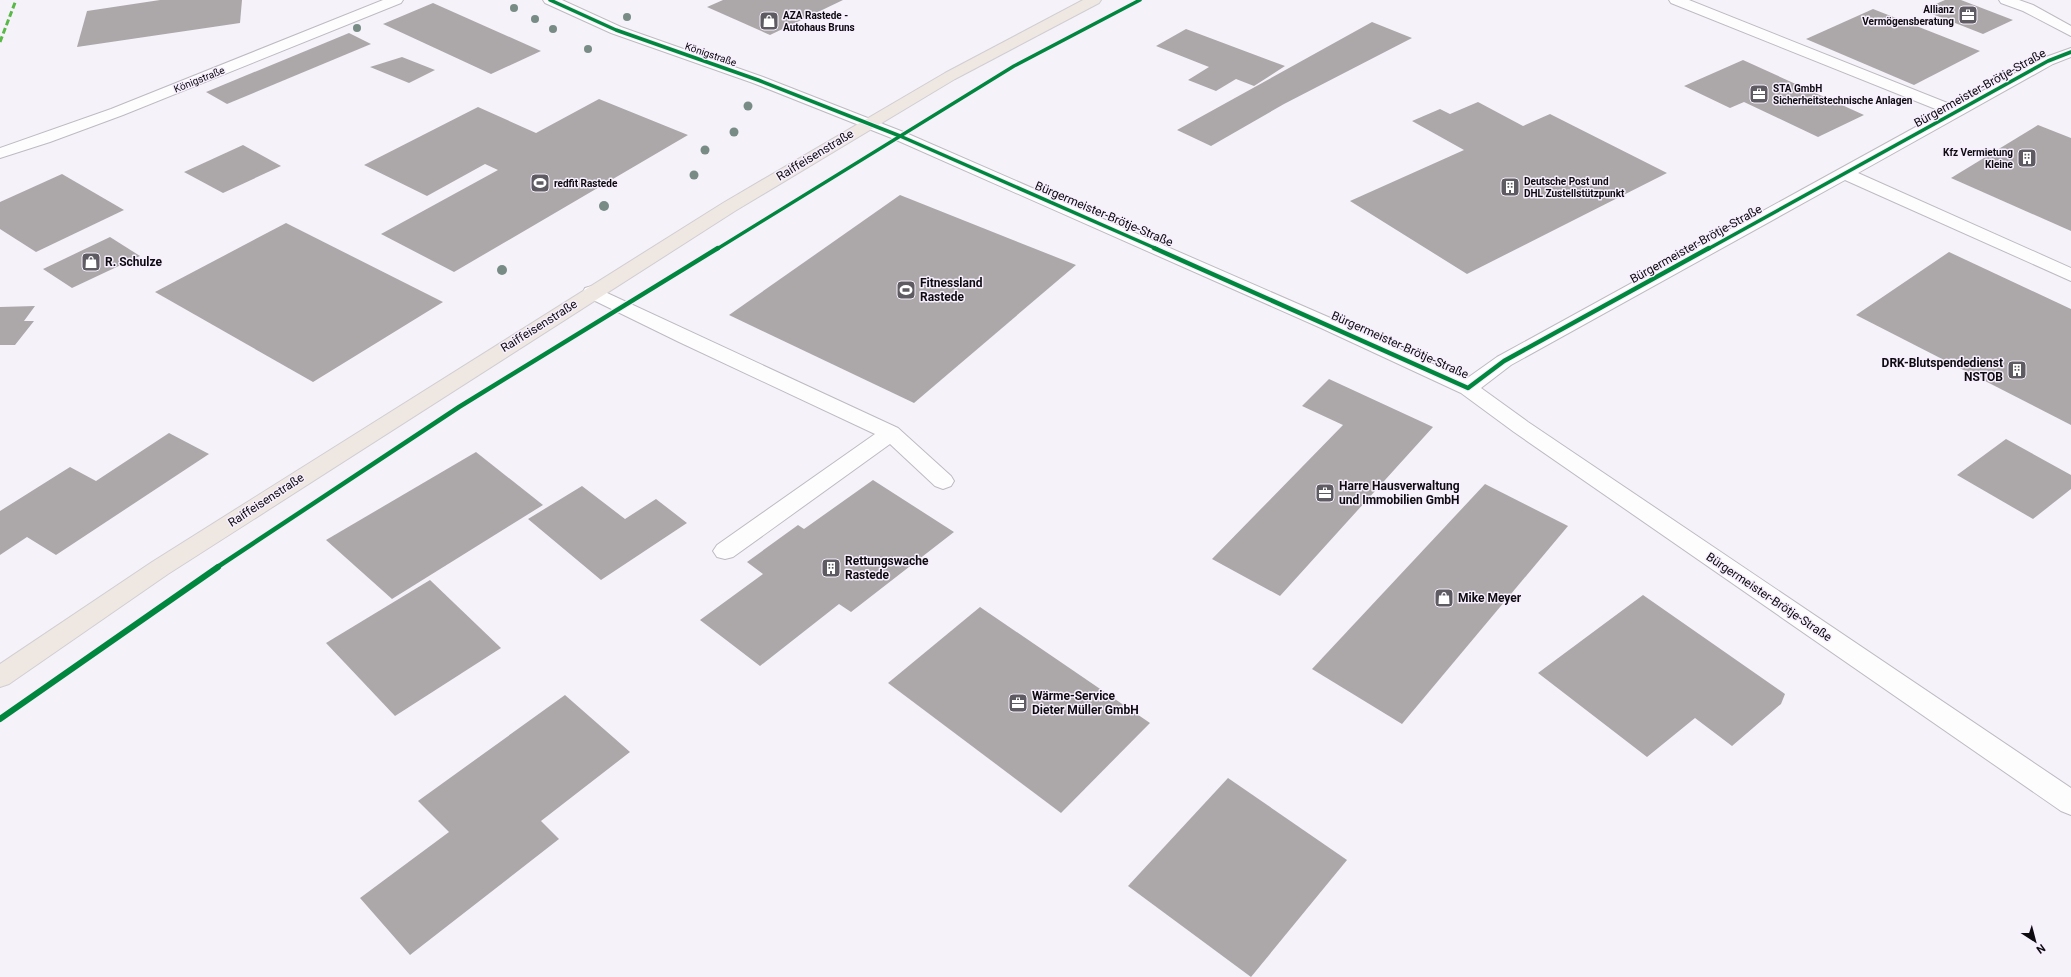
<svg xmlns="http://www.w3.org/2000/svg" width="2071" height="977" font-family="Roboto,sans-serif">
<style>
.building{fill:#aca8a9}
.lines{fill:none;stroke-linecap:round;stroke-linejoin:round}
.minor-casing{stroke:#bebac1;stroke-width:2}
.major-casing{stroke:#d0ced2;stroke-width:2}
.minor{fill:#fefdfe;fill-rule:evenodd}
.major{fill:#efe7e2;fill-rule:evenodd}
.quiet{stroke:#58b947;stroke-width:3;stroke-dasharray:6 3;stroke-linecap:butt}
.cycleway-far2-casing{stroke:#f7effd;stroke-width:5.5}
.cycleway-far1-casing{stroke:#f7effd;stroke-width:7}
.cycleway-casing{stroke:#f7effd;stroke-width:8}
.cycleway-far2{stroke:#00873e;stroke-width:3.5}
.cycleway-far1{stroke:#00873e;stroke-width:4.5}
.cycleway{stroke:#00873e;stroke-width:6}
.tree{fill:#788c85}
.labels{text-anchor:middle;stroke-width:3;stroke-linejoin:round;paint-order:stroke}
.far-poi-label{font-size:10px;font-weight:bold;fill:#0d0a10;stroke:#f7effd;text-anchor:start}
.far-street-label{font-size:10px;fill:#0d0a10;stroke:#f7effd}
.street-label{font-size:12px;fill:#0d0a10;stroke:#f7effd}
.poi-label{font-size:12px;font-weight:bold;fill:#0d0a10;stroke:#f7effd;text-anchor:start}
</style>
<rect width="100%" height="100%" fill="#f6f2fa"/>
<g class="building">
<polygon points="160,0 242,0 240,23 77,47 87,11"/>
<polygon points="723,0 843,0 770,35 707,7"/>
<polygon points="1945,0 1961,0 2013,20 1983,34 1922,10"/>
<polygon points="433,3 541,51 491,74 383,24"/>
<polygon points="1873,9 1980,51 1914,85 1806,39"/>
<polygon points="1372,22 1412,38 1284,104 1211,146 1177,130"/>
<polygon points="1186,29 1285,66 1254,86 1236,79 1216,91 1188,80 1209,67 1156,46"/>
<polygon points="349,33 371,44 227,104 206,92"/>
<polygon points="402,57 435,70 409,83 370,67"/>
<polygon points="1743,60 1864,115 1818,137 1744,102 1730,108 1684,86"/>
<polygon points="599,99 688,135 454,272 381,234 498,170 485,164 427,196 364,165 478,107 536,133"/>
<polygon points="1478,102 1523,126 1550,114 1667,173 1467,274 1350,201 1464,150 1412,121 1440,109 1450,114"/>
<polygon points="2038,125 2071,138 2071,231 1951,178"/>
<polygon points="243,145 281,166 223,193 184,172"/>
<polygon points="62,174 124,210 36,252 0,229 0,202"/>
<polygon points="900,195 1076,265 914,403 729,315"/>
<polygon points="286,223 443,302 313,382 155,292"/>
<polygon points="110,237 140,256 72,288 43,269"/>
<polygon points="1949,252 2071,309 2071,425 1856,315"/>
<polygon points="35,306 24,321 34,321 15,345 0,345 0,307"/>
<polygon points="1329,379 1433,427 1280,596 1212,559 1343,425 1302,406"/>
<polygon points="169,433 209,454 56,555 27,537 0,555 0,511 70,467 96,481"/>
<polygon points="2006,439 2071,475 2071,489 2033,519 1957,475"/>
<polygon points="476,452 543,505 392,599 326,540"/>
<polygon points="873,480 954,532 851,612 839,604 760,666 700,620 763,574 747,562 798,525 804,529"/>
<polygon points="1485,484 1568,526 1402,724 1312,669"/>
<polygon points="582,486 625,519 656,499 687,523 601,580 528,519"/>
<polygon points="430,580 501,648 395,716 326,643"/>
<polygon points="1643,595 1785,694 1781,704 1732,746 1695,718 1647,757 1538,673"/>
<polygon points="980,607 1150,723 1061,813 888,683"/>
<polygon points="565,695 630,752 541,821 559,839 410,955 360,898 449,832 418,801"/>
<polygon points="1228,778 1347,860 1251,977 1128,886"/>
</g>
<g class="lines">
<defs>
<g id="minor">
<polygon points="383,0 403,0 401,3 123,115 50,142 0,158 0,148 111,109"/>
<polygon points="543,0 562,0 621,27 763,77 906,133 1335,320 1466,379 1497,357 1943,112 1671,3 1669,0 1689,0 1955,106 2043,58 2071,48 2071,57 2053,64 1858,173 2071,268 2071,281 1845,180 1511,365 1481,388 1528,422 2071,788 2071,815 2061,811 1514,432 1461,393 1321,328 894,139 753,83 611,33 545,3"/>
<polygon points="1999,0 2019,0 2033,5 2071,26 2071,36 2023,11 2001,3"/>
<polygon points="592,286 898,428 951,476 954,481 951,486 943,489 935,486 890,444 733,557 725,559 717,557 713,551 717,545 875,434 679,342 585,296 583,292 585,288"/>
</g>
<polygon id="major" points="1083,0 1101,0 1099,3 955,79 735,211 168,574 9,684 0,687 0,664 152,562 723,203 945,73"/>
</defs>
<use href="#minor" class="minor-casing"/>
<use href="#major" class="major-casing"/>
<use href="#minor" class="minor"/>
<use href="#major" class="major"/>
<polyline class="quiet" points="0,42 16,0"/>
<defs>
<g id="cycleway-far2">
<polyline points="550,0 616,30 758,80 900,136 1157,249"/>
<polyline points="717,249 1014,66 1140,0"/>
<polyline points="1708,249 2048,61 2071,52"/>
</g>
<g id="cycleway-far1">
<polyline points="1154,248 1468,388 1504,361 1709,248"/>
<polyline points="216,568 459,407 718,248"/>
</g>
<polyline id="cycleway" points="0,719 218,567"/>
</defs>
<use href="#cycleway-far2" class="cycleway-far2-casing"/>
<use href="#cycleway-far1" class="cycleway-far1-casing"/>
<use href="#cycleway" class="cycleway-casing"/>
<use href="#cycleway-far2" class="cycleway-far2"/>
<use href="#cycleway-far1" class="cycleway-far1"/>
<use href="#cycleway" class="cycleway"/>
</g>
<g class="tree">
<circle cx="514" cy="8" r="4"/>
<circle cx="627" cy="17" r="4"/>
<circle cx="535" cy="19" r="4"/>
<circle cx="357" cy="28" r="4"/>
<circle cx="553" cy="29" r="4"/>
<circle cx="588" cy="49" r="4"/>
<circle cx="748" cy="106" r="4.5"/>
<circle cx="734" cy="132" r="4.5"/>
<circle cx="705" cy="150" r="4.5"/>
<circle cx="694" cy="175" r="4.5"/>
<circle cx="604" cy="206" r="5"/>
<circle cx="502" cy="270" r="5"/>
</g>
<defs>
<symbol id="office-square" viewBox="-11 -11 22 22"><rect x="-9" y="-9" width="18" height="18" rx="4" fill="#5f5b62" stroke="#f7effd"/><path d="M-6-3h4V-5.5h4V-3h4V5H-6ZM-1-4.5V-3h2v-1.5ZM-6 0V1H6V0Z" fill="#fff"/></symbol>
<symbol id="shop-square" viewBox="-11 -11 22 22"><rect x="-9" y="-9" width="18" height="18" rx="4" fill="#5f5b62" stroke="#f7effd"/><path d="M-5-2.5h2.3a2.7 3.5 0 0 1 5.4 0H5L5.5 6h-11ZM-1.5-2.5h3a1.5 2.3 0 0 0-3 0Z" fill="#fff"/></symbol>
<symbol id="building-square" viewBox="-11 -11 22 22"><rect x="-9" y="-9" width="18" height="18" rx="4" fill="#5f5b62" stroke="#f7effd"/><path d="M-4-6H4V6H1V3H-1V6H-4ZM-2.5-4.3h1.7v1.8h-1.7ZM.8-4.3h1.7v1.8H.8ZM-2.5-1h1.7V.8h-1.7ZM.8-1h1.7V.8H.8Z" fill="#fff"/></symbol>
<symbol id="stadium-square" viewBox="-11 -11 22 22"><rect x="-9" y="-9" width="18" height="18" rx="4" fill="#5f5b62" stroke="#f7effd"/><path d="M0-5a6.5 5 0 1 0 0 10a6.5 5 0 1 0 0-10ZM-3.5-1.8h7v3.6h-7Z" fill="#fff"/></symbol>
</defs>
<g fill-rule="evenodd">
<use href="#office-square" x="1957" y="4" width="22" height="22"/>
<use href="#shop-square" x="758" y="10" width="22" height="22"/>
<use href="#office-square" x="1748" y="83" width="22" height="22"/>
<use href="#building-square" x="2016" y="147" width="22" height="22"/>
<use href="#stadium-square" x="529" y="172" width="22" height="22"/>
<use href="#building-square" x="1499" y="176" width="22" height="22"/>
<use href="#shop-square" x="80" y="251" width="22" height="22"/>
<use href="#stadium-square" x="895" y="279" width="22" height="22"/>
<use href="#building-square" x="2006" y="359" width="22" height="22"/>
<use href="#office-square" x="1314" y="482" width="22" height="22"/>
<use href="#building-square" x="820" y="557" width="22" height="22"/>
<use href="#shop-square" x="1433" y="587" width="22" height="22"/>
<use href="#office-square" x="1007" y="692" width="22" height="22"/>
</g>
<g class="labels">
<g class="far-poi-label">
<text x="1954" y="13" text-anchor="end">Allianz<tspan x="1954" dy="12">Vermögensberatung</tspan></text>
<text x="783" y="19">AZA Rastede -<tspan x="783" dy="12">Autohaus Bruns</tspan></text>
<text x="1773" y="92">STA GmbH<tspan x="1773" dy="12">Sicherheitstechnische Anlagen</tspan></text>
<text x="2013" y="156" text-anchor="end">Kfz Vermietung<tspan x="2013" dy="12">Kleine</tspan></text>
<text x="1524" y="185">Deutsche Post und<tspan x="1524" dy="12">DHL Zustellstützpunkt</tspan></text>
<text x="554" y="187">redfit Rastede</text>
</g>
<g class="far-street-label">
<text transform="translate(711 54) rotate(19)" y="4">Königstraße</text>
<text transform="translate(199 79) rotate(-22)" y="4">Königstraße</text>
</g>
<g class="street-label">
<text transform="translate(1980 88) rotate(-29)" y="4">Bürgermeister-Brötje-Straße</text>
<text transform="translate(815 155) rotate(-31)" y="4">Raiffeisenstraße</text>
<text transform="translate(1104 214) rotate(23)" y="4">Bürgermeister-Brötje-Straße</text>
<text transform="translate(1696 244) rotate(-29)" y="4">Bürgermeister-Brötje-Straße</text>
<text transform="translate(539 326) rotate(-32)" y="4">Raiffeisenstraße</text>
<text transform="translate(1400 345) rotate(24)" y="4">Bürgermeister-Brötje-Straße</text>
<text transform="translate(266 500) rotate(-33)" y="4">Raiffeisenstraße</text>
<text transform="translate(1769 597) rotate(34)" y="4">Bürgermeister-Brötje-Straße</text>
</g>
<g class="poi-label">
<text x="105" y="266">R. Schulze</text>
<text x="920" y="287">Fitnessland<tspan x="920" dy="14">Rastede</tspan></text>
<text x="2003" y="367" text-anchor="end">DRK-Blutspendedienst<tspan x="2003" dy="14">NSTOB</tspan></text>
<text x="1339" y="490">Harre Hausverwaltung<tspan x="1339" dy="14">und Immobilien GmbH</tspan></text>
<text x="845" y="565">Rettungswache<tspan x="845" dy="14">Rastede</tspan></text>
<text x="1458" y="602">Mike Meyer</text>
<text x="1032" y="700">Wärme-Service<tspan x="1032" dy="14">Dieter Müller GmbH</tspan></text>
</g>
</g>
<g transform="translate(2035 941) rotate(144)" stroke="#f7effd" stroke-width="3" paint-order="stroke">
<path d="M0-3L7 15L0 10L-7 15Z" fill="#0d0a10"/>
<text y="-6" font-size="11" font-weight="bold" text-anchor="middle" fill="#0d0a10">N</text>
</g>
</svg>
